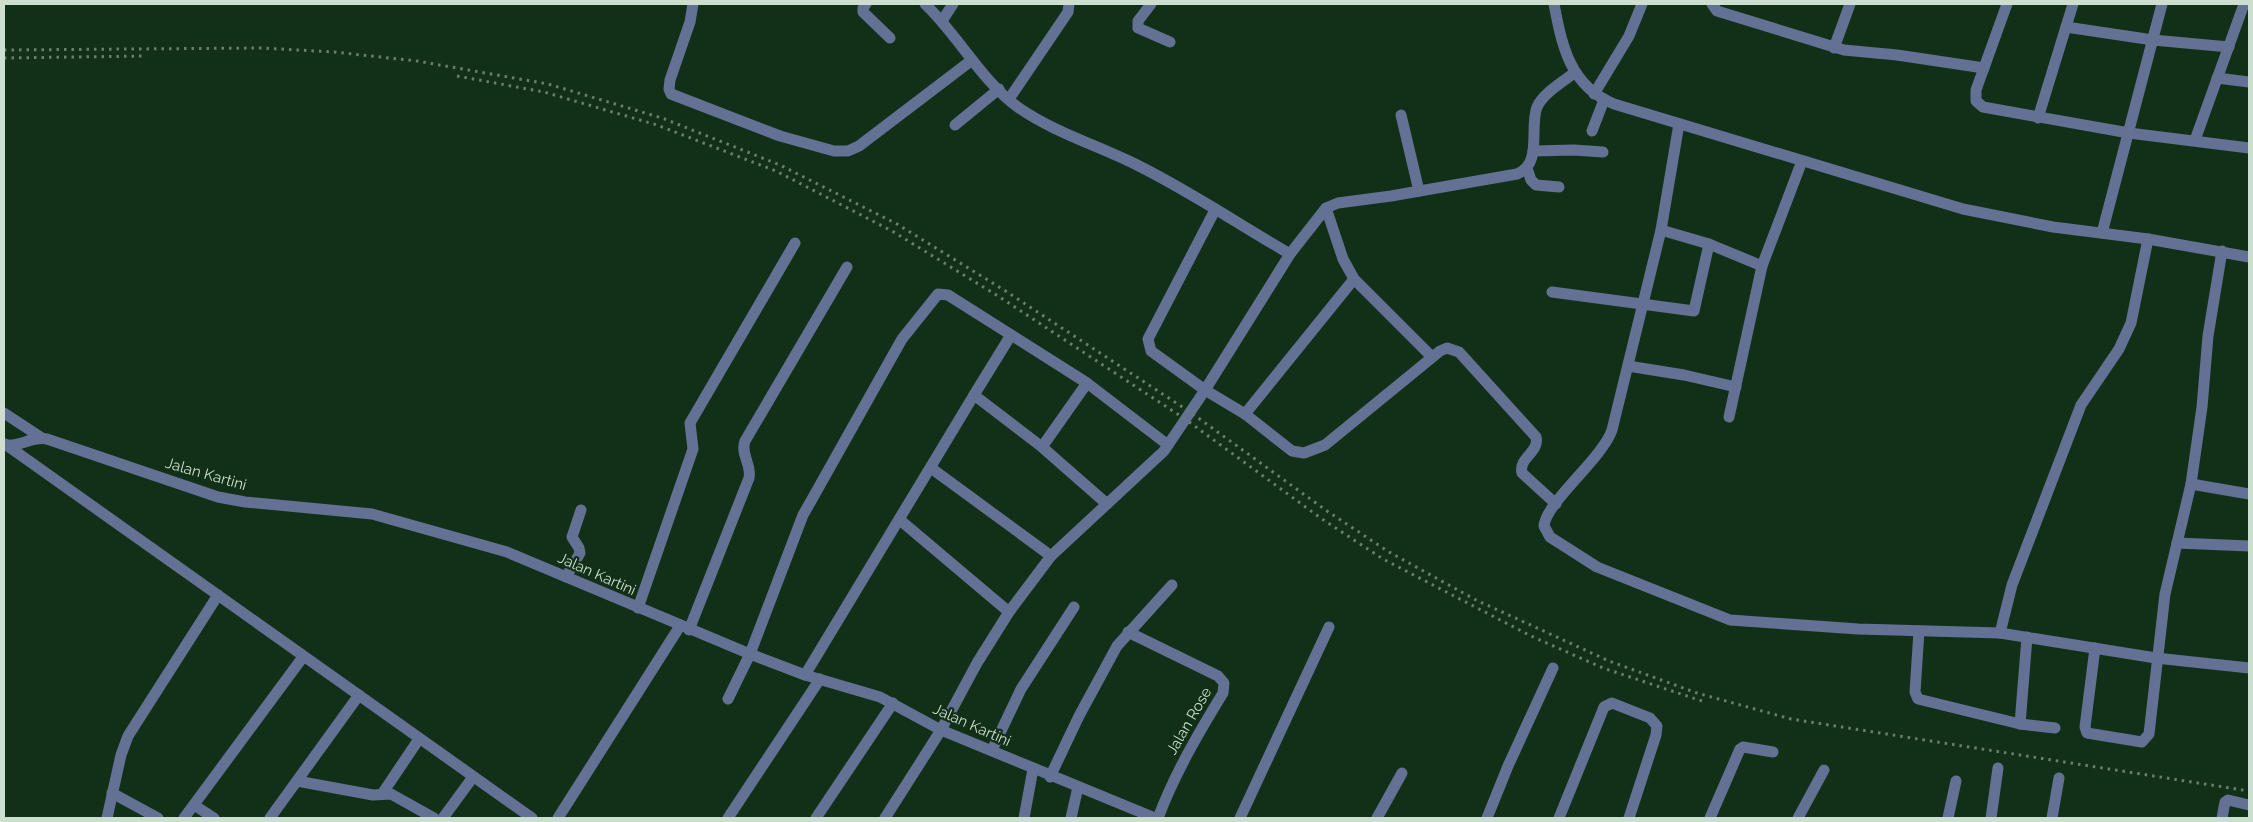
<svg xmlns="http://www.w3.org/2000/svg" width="2253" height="822" font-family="Raleway,sans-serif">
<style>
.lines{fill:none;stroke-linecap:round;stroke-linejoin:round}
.minor{stroke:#637194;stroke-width:11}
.rail{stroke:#67806b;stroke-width:3;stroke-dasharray:2.5 5;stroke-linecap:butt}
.labels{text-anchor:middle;stroke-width:4.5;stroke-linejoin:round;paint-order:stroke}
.street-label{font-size:15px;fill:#ccdece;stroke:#123018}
</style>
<rect width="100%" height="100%" fill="#123018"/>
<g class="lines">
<g class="minor">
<polyline points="693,4 690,22 670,80 669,89 671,94 780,136 834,151 848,151 859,146 972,60"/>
<polyline points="866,4 863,8 863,12 890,38"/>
<path d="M 925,4 C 959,36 981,81 1019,108 C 1055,133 1100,146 1139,166 C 1191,192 1240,225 1290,254"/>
<polyline points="1151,4 1138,21 1138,28 1170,42"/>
<path d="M 1554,4 C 1562,46 1570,86 1614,104 L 1963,209 L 2053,227 L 2148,239 L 2249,257"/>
<polyline points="1712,4 1717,11 1844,50 1897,55 1984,68"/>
<polyline points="2007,4 1976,90 1976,101 1983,107 2129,133 2249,148"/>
<polyline points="942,21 953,4"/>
<polyline points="2066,27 2153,40 2229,47"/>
<polyline points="1834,48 1850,4"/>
<polyline points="2217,78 2249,82"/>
<polyline points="1594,94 1629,36 1642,4"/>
<polyline points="1009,99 1068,12 1069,4"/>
<polyline points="1401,115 1419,191"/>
<polyline points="2038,118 2073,4"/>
<path d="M 1679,124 L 1661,230 L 1612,430 C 1602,459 1546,502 1544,526 L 1550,537 L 1597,567 L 1730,620 L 1858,629 L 2000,633 L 2156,658 L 2249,668"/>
<polyline points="955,125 999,89"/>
<polyline points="1592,131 1604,100"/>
<polyline points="2195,140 2244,4"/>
<polyline points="1533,151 1574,150 1603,152"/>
<polyline points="1527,168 1531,180 1536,185 1559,187"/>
<polyline points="1326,208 1343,259 1354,279 1432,357"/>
<path d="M 1215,210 L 1148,339 L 1151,351 L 1205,390 L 1245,414 L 1292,451 L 1304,453 L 1325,445 L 1440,351 L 1447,348 L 1459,352 L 1536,437 C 1540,452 1518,458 1522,473 L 1556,504"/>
<polyline points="1661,230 1709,244 1762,266"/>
<polyline points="2102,233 2162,4"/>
<polyline points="1552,292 1694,311 1709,244"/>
<polyline points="1628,366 1684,375 1736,387"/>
<polyline points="974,395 1011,335"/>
<polyline points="4,413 42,438"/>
<polyline points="1245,414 1354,279"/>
<polyline points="1729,417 1762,266 1802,161"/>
<polyline points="5,444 532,818"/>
<path d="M 6,445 C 20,447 32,436 47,439 L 218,497 L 245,502 L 372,514 L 507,552 L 750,654 L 805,675 L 880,697 L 941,730 L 1155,818"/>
<polyline points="1042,447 1087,383"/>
<polyline points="931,468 1051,556"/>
<polyline points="2191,484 2249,494"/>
<polyline points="900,520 1009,612"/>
<polyline points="2177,543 2249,546"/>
<polyline points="566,577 580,553 579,548 572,537 581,510"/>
<polyline points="638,608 693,449 690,423 795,243"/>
<path d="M 689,630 L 749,478 C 752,465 740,454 745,441 L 847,267"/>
<polyline points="1919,631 1915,692 1918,699 2020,724 2055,728"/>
<path d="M 1128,632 L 1218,676 L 1224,683 L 1223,693 C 1198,734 1175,773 1158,818"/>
<polyline points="2000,633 2012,585 2081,405 2119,349 2131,323 2148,239"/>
<polyline points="2095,648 2085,727 2087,733 2142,742 2149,734 2165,594 2191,484 2202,407 2208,336 2222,251"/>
<polyline points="805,675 974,395 1042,447 1107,504"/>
<polyline points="728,699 750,654 803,515 811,501 902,339 938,294 948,295 1087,383 1168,445"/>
<polyline points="2020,724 2027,637"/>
<polyline points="992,750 1021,689 1074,607"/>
<polyline points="1050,777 1079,716 1117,646 1172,585"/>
<polyline points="297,781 373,795 391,794 434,818"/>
<polyline points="112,793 158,818"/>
<polyline points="382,794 419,739"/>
<polyline points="194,805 214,818"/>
<polyline points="107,818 121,755 128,736 218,595"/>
<polyline points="184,818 303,657"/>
<polyline points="270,818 359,695"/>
<polyline points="443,818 473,777"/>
<polyline points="558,818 680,626"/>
<polyline points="728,818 820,679"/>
<polyline points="816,818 893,703"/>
<path d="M 885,818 L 941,730 L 977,663 L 1009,612 L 1051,556 L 1164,451 L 1205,390 L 1290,254 L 1326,208 L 1338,203 L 1391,196 L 1517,174 C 1543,164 1529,127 1537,107 C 1543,93 1563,82 1574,73"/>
<polyline points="1024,818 1033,769"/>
<polyline points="1071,818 1078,787"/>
<polyline points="1240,818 1329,627"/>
<polyline points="1377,818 1402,773"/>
<polyline points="1487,818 1508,766 1553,668"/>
<polyline points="1559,818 1604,707 1612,703 1650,718 1657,726 1656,735 1629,818"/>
<polyline points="1710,818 1740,749 1743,747 1773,752"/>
<polyline points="1798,818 1824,770"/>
<polyline points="1948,818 1956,781"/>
<polyline points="1991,818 1998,768"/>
<polyline points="2052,818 2059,778"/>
<polyline points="2222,818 2225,802 2228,800 2249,805"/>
</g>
<g class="rail">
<polyline points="4,50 261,48 334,52 417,61 548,84 662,118 780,165 897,224 1004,290 1190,412 1327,511 1389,552 1476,600 1609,661 1697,693 1791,719 2249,791"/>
<polyline points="4,58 146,56"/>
<polyline points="457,76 544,92 657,125 776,171 892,231 998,296 1185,419 1322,519 1383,559 1531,636 1603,668 1705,702"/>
</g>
</g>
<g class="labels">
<g class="street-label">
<text transform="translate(206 474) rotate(16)" y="5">Jalan Kartini</text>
<text transform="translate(597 574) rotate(24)" y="5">Jalan Kartini</text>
<text transform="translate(1189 721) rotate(-60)" y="5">Jalan Rose</text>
<text transform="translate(972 725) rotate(24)" y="5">Jalan Kartini</text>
</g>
</g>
<rect width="2253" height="822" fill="none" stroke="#ccdece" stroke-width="10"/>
</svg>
